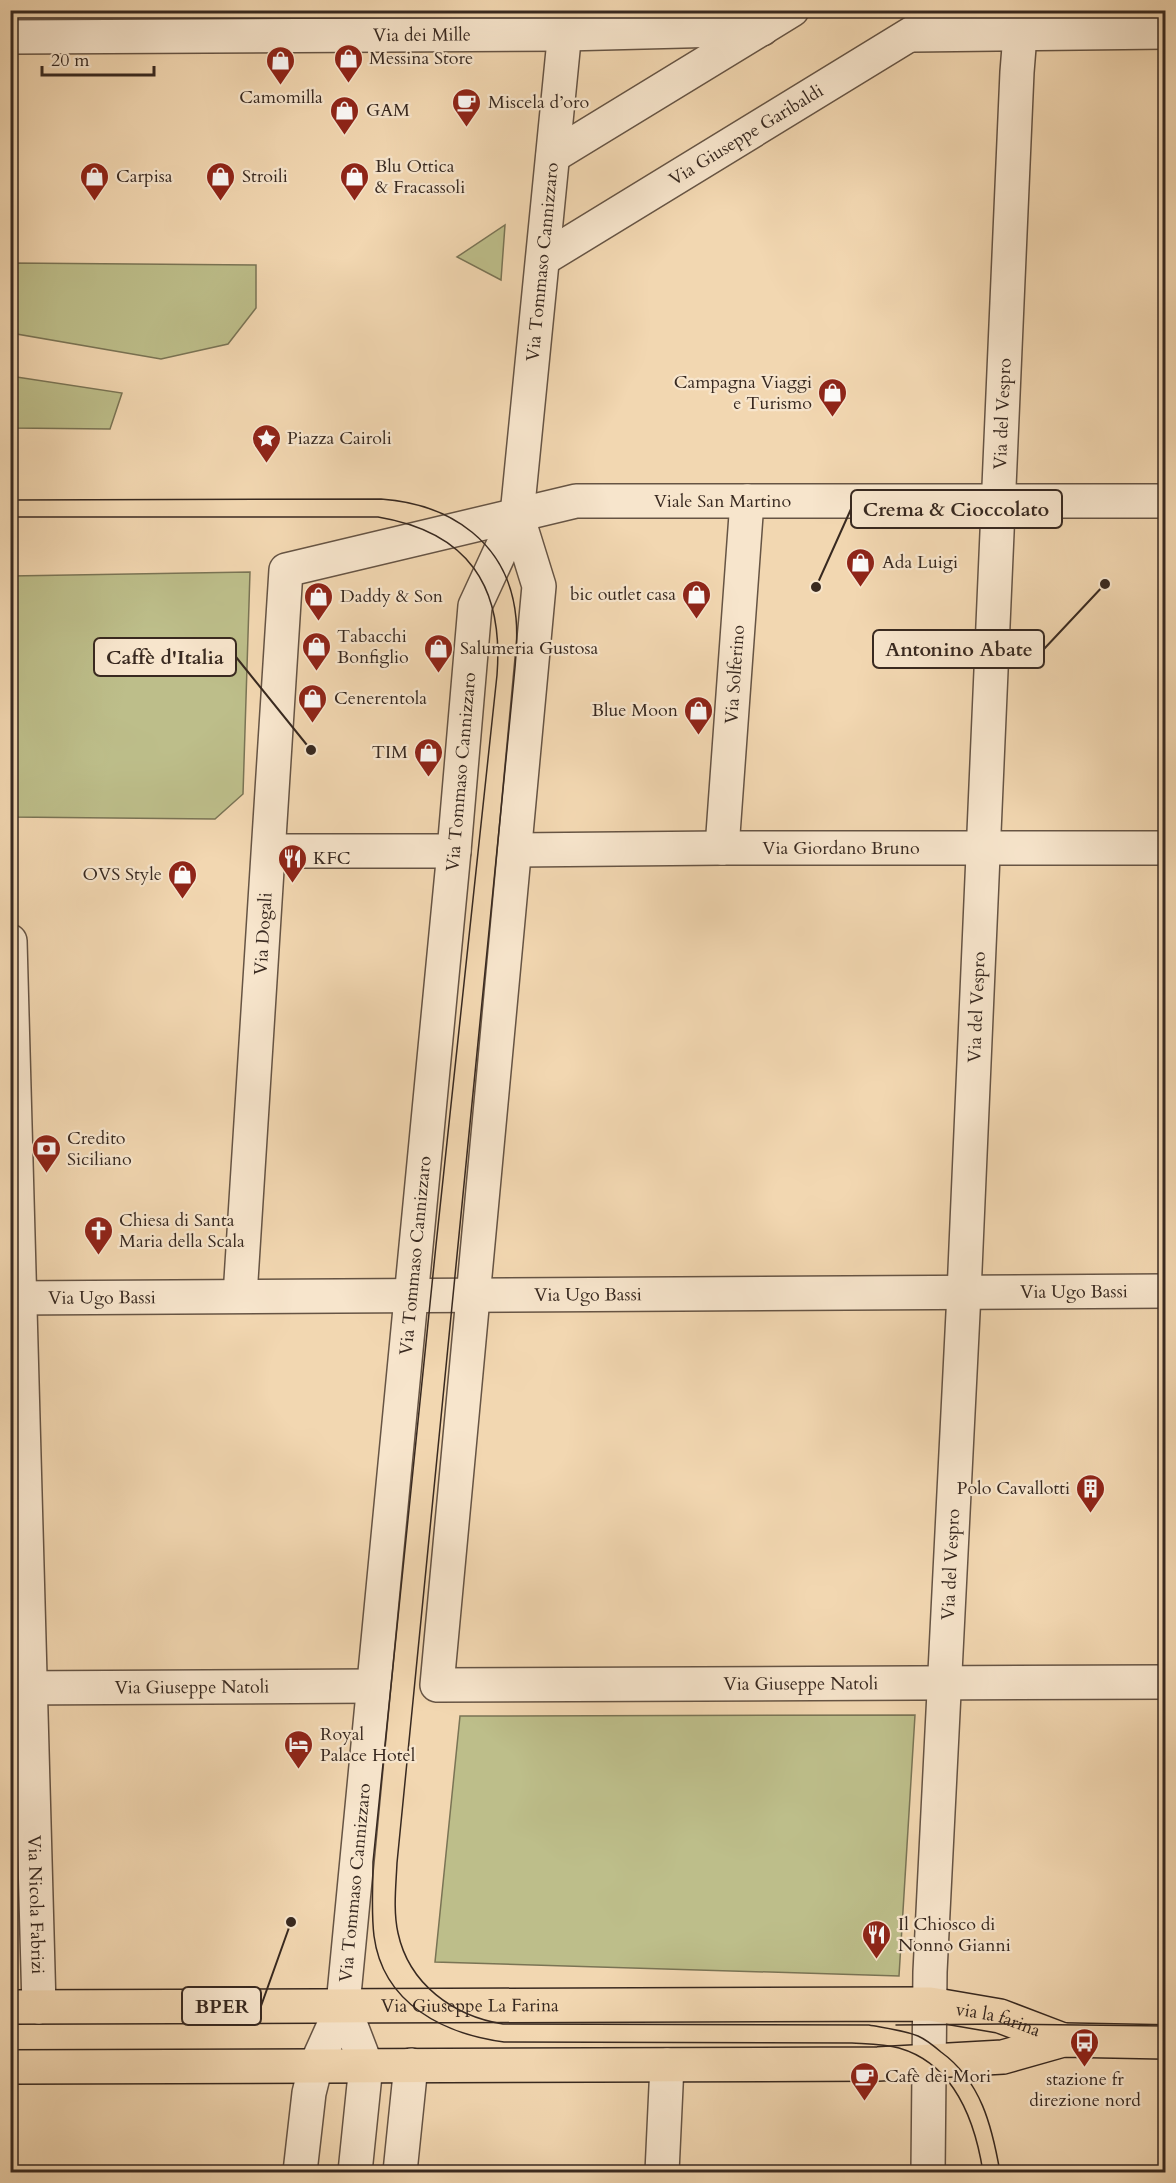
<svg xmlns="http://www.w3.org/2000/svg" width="1176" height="2183" font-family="Cardo,serif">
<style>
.green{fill:#bdbe8a;stroke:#7a7455;stroke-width:1.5}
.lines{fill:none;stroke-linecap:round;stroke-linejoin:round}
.minor-casing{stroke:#665444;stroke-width:36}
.major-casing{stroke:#382920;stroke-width:36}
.minor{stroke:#f7e5cc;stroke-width:33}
.major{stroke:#f2d7b1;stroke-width:33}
.tram{stroke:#382920;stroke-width:1.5}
.labels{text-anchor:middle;stroke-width:4.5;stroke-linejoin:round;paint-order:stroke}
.street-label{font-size:18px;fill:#382920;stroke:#f7e5cc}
.poi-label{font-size:18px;fill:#382920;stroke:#f7e5cc;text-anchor:start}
.leader{fill:none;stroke:#382920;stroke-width:2}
.callout-dot{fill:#382920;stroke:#f7e5cc;stroke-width:2}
.callout{fill:#f7e5cc;stroke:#382920;stroke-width:2}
.callout-label{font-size:20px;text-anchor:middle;font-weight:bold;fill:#382920}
</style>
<rect width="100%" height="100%" fill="#f2d7b1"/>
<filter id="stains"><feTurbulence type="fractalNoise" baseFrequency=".00333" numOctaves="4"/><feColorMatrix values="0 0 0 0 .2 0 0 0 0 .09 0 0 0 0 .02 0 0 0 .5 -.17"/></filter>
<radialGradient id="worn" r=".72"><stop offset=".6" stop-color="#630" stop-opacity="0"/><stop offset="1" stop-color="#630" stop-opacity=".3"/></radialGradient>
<g class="green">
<polygon points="505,225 501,280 457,257"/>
<polygon points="10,263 256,265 256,308 228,344 161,359 11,333"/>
<polygon points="10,376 122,393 110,429 11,428"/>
<polygon points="250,572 243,794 215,819 11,817 11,576"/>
<polygon points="915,1715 899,1976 435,1962 460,1716"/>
</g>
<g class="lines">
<defs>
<g id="minor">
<polyline points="913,35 1166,32"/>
<path id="s1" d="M 10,37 L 565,34 L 762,29"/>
<polyline points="553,156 792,10"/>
<path id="s2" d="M 543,259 L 950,10"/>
<path id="s3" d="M 517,515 L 539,586 L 437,1685 L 1166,1682"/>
<path id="s4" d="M 722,848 L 747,501"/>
<path id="s5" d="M 515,850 L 722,848 L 1166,848"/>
<polyline points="269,851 454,851"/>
<path id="s6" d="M 10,941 L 39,2007"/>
<path id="s7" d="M 240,1296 L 286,570 L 576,501 L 1166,501"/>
<path id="s8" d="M 10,1298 L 1166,1291"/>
<path id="s9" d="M 10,1688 L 373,1686"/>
<polyline points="343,2005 366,2065 355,2172"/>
<path id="s10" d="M 300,2172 L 309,2093 L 316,2065 L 343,2005 L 454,851 L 475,606 L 517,515 L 567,10"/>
<polyline points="400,2172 411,2065"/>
<polyline points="662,2172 667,2065"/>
<path id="s11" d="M 928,2172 L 930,1972 L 964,1293 L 1017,72 L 1022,10"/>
</g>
<g id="major">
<path id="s12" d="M 10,2007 L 930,2004 L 1000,2016 L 1063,2040"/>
<polyline points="10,2067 878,2064 1003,2057 1063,2040 1166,2042"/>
</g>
</defs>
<use href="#minor" class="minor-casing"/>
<use href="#major" class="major-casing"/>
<use href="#minor" class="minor"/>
<use href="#major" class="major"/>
<g class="tram">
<path d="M 10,500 L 381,499 C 451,504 509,543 516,618 C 518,638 516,659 514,678 L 397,1863 C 396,1886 393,1910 398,1933 C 409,1984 453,2016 503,2024 L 869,2025 C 885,2028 903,2030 918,2036 C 927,2040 934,2046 941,2052 C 981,2081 992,2126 1000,2172"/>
<path d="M 10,517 L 378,517 C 468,532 504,586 497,675 L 436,1245 L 373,1862 C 373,1887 371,1912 374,1936 C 383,2004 444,2034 504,2042 L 852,2043 C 868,2044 884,2044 899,2048 C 954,2064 975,2121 983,2172"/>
<polyline points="896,2025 1004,2024 1166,2026"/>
</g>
</g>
<defs>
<symbol id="shop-pin" viewBox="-11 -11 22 30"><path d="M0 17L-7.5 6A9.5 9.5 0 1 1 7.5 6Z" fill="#8f2418" stroke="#f7e5cc"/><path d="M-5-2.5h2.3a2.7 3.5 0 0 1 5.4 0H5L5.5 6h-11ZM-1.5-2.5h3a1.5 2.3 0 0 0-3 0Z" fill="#fff"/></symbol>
<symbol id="cafe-pin" viewBox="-11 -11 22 30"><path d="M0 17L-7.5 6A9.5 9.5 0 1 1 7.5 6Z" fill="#8f2418" stroke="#f7e5cc"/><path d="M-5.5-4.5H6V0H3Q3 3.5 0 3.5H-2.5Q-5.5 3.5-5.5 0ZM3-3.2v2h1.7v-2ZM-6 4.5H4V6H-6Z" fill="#fff"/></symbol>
<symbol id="sight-pin" viewBox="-11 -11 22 30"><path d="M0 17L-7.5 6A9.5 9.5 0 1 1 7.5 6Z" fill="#8f2418" stroke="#f7e5cc"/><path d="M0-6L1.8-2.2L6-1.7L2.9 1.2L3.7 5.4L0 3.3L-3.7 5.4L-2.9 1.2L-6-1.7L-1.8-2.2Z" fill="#fff"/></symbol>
<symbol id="restaurant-pin" viewBox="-11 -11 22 30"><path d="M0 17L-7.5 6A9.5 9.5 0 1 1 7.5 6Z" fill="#8f2418" stroke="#f7e5cc"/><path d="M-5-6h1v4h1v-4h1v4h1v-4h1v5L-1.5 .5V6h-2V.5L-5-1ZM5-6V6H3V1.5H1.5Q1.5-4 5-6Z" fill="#fff"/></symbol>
<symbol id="bank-pin" viewBox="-11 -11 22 30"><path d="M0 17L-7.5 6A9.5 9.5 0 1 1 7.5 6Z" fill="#8f2418" stroke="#f7e5cc"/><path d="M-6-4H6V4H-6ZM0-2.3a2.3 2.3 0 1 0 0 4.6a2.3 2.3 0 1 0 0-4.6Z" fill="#fff"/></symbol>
<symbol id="church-pin" viewBox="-11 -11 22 30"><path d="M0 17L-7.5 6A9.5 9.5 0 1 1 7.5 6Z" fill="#8f2418" stroke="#f7e5cc"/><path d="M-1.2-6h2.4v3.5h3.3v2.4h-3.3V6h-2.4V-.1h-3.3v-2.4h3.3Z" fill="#fff"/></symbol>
<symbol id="building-pin" viewBox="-11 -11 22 30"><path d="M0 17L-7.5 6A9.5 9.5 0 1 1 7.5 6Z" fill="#8f2418" stroke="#f7e5cc"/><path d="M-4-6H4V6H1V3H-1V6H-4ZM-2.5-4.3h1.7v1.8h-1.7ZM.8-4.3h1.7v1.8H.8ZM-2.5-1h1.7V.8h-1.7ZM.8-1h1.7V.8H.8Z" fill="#fff"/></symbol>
<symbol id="hotel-pin" viewBox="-11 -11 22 30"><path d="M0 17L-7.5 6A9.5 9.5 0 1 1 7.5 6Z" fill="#8f2418" stroke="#f7e5cc"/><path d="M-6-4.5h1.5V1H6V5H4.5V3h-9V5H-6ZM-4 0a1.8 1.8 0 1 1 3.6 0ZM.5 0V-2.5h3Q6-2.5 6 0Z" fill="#fff"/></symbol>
<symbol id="bus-pin" viewBox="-11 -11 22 30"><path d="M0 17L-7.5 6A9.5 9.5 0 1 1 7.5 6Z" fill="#8f2418" stroke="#f7e5cc"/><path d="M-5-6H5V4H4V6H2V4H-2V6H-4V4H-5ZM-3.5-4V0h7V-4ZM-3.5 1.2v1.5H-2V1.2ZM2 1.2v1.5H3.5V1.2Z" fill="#fff"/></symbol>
</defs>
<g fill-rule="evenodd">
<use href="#shop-pin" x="332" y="42" width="33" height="45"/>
<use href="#shop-pin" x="264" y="44" width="33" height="45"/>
<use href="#cafe-pin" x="450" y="86" width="33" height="45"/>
<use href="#shop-pin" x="328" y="94" width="33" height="45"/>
<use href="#shop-pin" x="78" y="160" width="33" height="45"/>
<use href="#shop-pin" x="204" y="160" width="33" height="45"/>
<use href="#shop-pin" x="338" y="160" width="33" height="45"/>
<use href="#shop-pin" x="816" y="376" width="33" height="45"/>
<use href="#sight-pin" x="250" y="422" width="33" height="45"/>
<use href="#shop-pin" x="844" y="546" width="33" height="45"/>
<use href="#shop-pin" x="680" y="578" width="33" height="45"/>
<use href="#shop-pin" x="302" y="580" width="33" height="45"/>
<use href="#shop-pin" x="300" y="630" width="33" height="45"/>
<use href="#shop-pin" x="422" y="632" width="33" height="45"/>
<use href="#shop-pin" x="296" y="682" width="33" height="45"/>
<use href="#shop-pin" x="682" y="694" width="33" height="45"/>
<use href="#shop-pin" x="412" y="736" width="33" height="45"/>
<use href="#restaurant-pin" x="276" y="842" width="33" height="45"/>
<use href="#shop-pin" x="166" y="858" width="33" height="45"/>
<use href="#bank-pin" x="30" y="1132" width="33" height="45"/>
<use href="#church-pin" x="82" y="1214" width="33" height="45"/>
<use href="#building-pin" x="1074" y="1472" width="33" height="45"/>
<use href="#hotel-pin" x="282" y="1728" width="33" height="45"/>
<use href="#restaurant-pin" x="860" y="1918" width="33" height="45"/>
<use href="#bus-pin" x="1068" y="2026" width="33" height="45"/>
<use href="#cafe-pin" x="848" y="2060" width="33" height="45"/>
</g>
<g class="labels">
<g class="street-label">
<text dy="6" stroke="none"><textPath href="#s1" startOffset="412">Via dei Mille</textPath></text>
<text dy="6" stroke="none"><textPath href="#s2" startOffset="238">Via Giuseppe Garibaldi</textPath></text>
<text dy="6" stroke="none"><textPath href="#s10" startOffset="1934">Via Tommaso Cannizzaro</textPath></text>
<text dy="6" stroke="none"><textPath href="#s11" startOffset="1760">Via del Vespro</textPath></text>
<text dy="6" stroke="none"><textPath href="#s7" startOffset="1172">Viale San Martino</textPath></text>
<text dy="6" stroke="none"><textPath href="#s4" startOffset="174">Via Solferino</textPath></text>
<text dy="6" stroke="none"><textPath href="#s10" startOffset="1413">Via Tommaso Cannizzaro</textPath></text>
<text dy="6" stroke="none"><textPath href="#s5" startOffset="326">Via Giordano Bruno</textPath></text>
<text dy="6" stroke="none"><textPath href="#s7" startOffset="363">Via Dogali</textPath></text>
<text dy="6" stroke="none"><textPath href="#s11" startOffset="1166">Via del Vespro</textPath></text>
<text dy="6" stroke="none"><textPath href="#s10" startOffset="927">Via Tommaso Cannizzaro</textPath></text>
<text dy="6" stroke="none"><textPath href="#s8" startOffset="1064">Via Ugo Bassi</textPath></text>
<text dy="6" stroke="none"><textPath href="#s8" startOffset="578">Via Ugo Bassi</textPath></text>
<text dy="6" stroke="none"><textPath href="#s8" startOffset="92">Via Ugo Bassi</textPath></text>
<text dy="6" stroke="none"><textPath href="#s11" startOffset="608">Via del Vespro</textPath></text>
<text dy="6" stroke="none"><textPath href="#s3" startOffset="1542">Via Giuseppe Natoli</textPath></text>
<text dy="6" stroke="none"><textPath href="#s9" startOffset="182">Via Giuseppe Natoli</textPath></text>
<text dy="6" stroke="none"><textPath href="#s10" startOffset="297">Via Tommaso Cannizzaro</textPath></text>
<text dy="6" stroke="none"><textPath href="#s6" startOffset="964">Via Nicola Fabrizi</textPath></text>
<text dy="6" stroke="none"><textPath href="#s12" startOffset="460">Via Giuseppe La Farina</textPath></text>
<text dy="6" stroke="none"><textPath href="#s12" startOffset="990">via la farina</textPath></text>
</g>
<g class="poi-label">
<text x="369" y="64">Messina Store</text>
<text x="281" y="103" text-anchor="middle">Camomilla</text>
<text x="488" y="108">Miscela d’oro</text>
<text x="366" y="116">GAM</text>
<text x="375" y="172">Blu Ottica<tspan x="375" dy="21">&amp; Fracassoli</tspan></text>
<text x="116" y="182">Carpisa</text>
<text x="242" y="182">Stroili</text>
<text x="812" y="388" text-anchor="end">Campagna Viaggi<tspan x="812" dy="21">e Turismo</tspan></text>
<text x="287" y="444">Piazza Cairoli</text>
<text x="882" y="568">Ada Luigi</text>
<text x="676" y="600" text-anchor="end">bic outlet casa</text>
<text x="340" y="602">Daddy &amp; Son</text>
<text x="337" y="642">Tabacchi<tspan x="337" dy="21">Bonfiglio</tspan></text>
<text x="460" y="654">Salumeria Gustosa</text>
<text x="334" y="704">Cenerentola</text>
<text x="678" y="716" text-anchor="end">Blue Moon</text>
<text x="408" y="758" text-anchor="end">TIM</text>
<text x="313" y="864">KFC</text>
<text x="162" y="880" text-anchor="end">OVS Style</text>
<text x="67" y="1144">Credito<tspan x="67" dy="21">Siciliano</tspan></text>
<text x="119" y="1226">Chiesa di Santa<tspan x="119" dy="21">Maria della Scala</tspan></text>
<text x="1070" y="1494" text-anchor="end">Polo Cavallotti</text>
<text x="320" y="1740">Royal<tspan x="320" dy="21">Palace Hotel</tspan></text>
<text x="898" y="1930">Il Chiosco di<tspan x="898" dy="21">Nonno Gianni</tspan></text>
<text x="885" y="2082">Cafè dei Mori</text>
<text x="1085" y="2085" text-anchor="middle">stazione fr<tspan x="1085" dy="21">direzione nord</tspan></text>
</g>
</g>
<path class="leader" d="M816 587L851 509M1105 584L1044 649M311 750L236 657M291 1922L261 2006"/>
<g class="callout-dot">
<circle cx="816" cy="587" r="6"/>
<circle cx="1105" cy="584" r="6"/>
<circle cx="311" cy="750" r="6"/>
<circle cx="291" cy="1922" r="6"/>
</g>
<g class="callout">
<rect x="851" y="490" width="211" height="38" rx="6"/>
<rect x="873" y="630" width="171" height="38" rx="6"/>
<rect x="94" y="638" width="142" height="38" rx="6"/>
<rect x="182" y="1987" width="79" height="38" rx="6"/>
</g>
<g class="callout-label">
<text x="956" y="516">Crema &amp; Cioccolato</text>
<text x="959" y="656">Antonino Abate</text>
<text x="165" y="664">Caffè d'Italia</text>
<text x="222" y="2013">BPER</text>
</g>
<rect width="1176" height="2183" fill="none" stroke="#f2d7b1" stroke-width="36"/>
<rect x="12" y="12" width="1152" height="2159" fill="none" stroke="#382920" stroke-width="3"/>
<rect x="18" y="18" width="1140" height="2147" fill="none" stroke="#382920" stroke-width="1.5"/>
<path d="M42 66v9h112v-9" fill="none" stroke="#382920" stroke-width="3"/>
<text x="51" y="66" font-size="18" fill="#382920" stroke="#f7e5cc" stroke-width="4.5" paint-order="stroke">20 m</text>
<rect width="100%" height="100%" filter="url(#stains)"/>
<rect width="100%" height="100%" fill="url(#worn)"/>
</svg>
